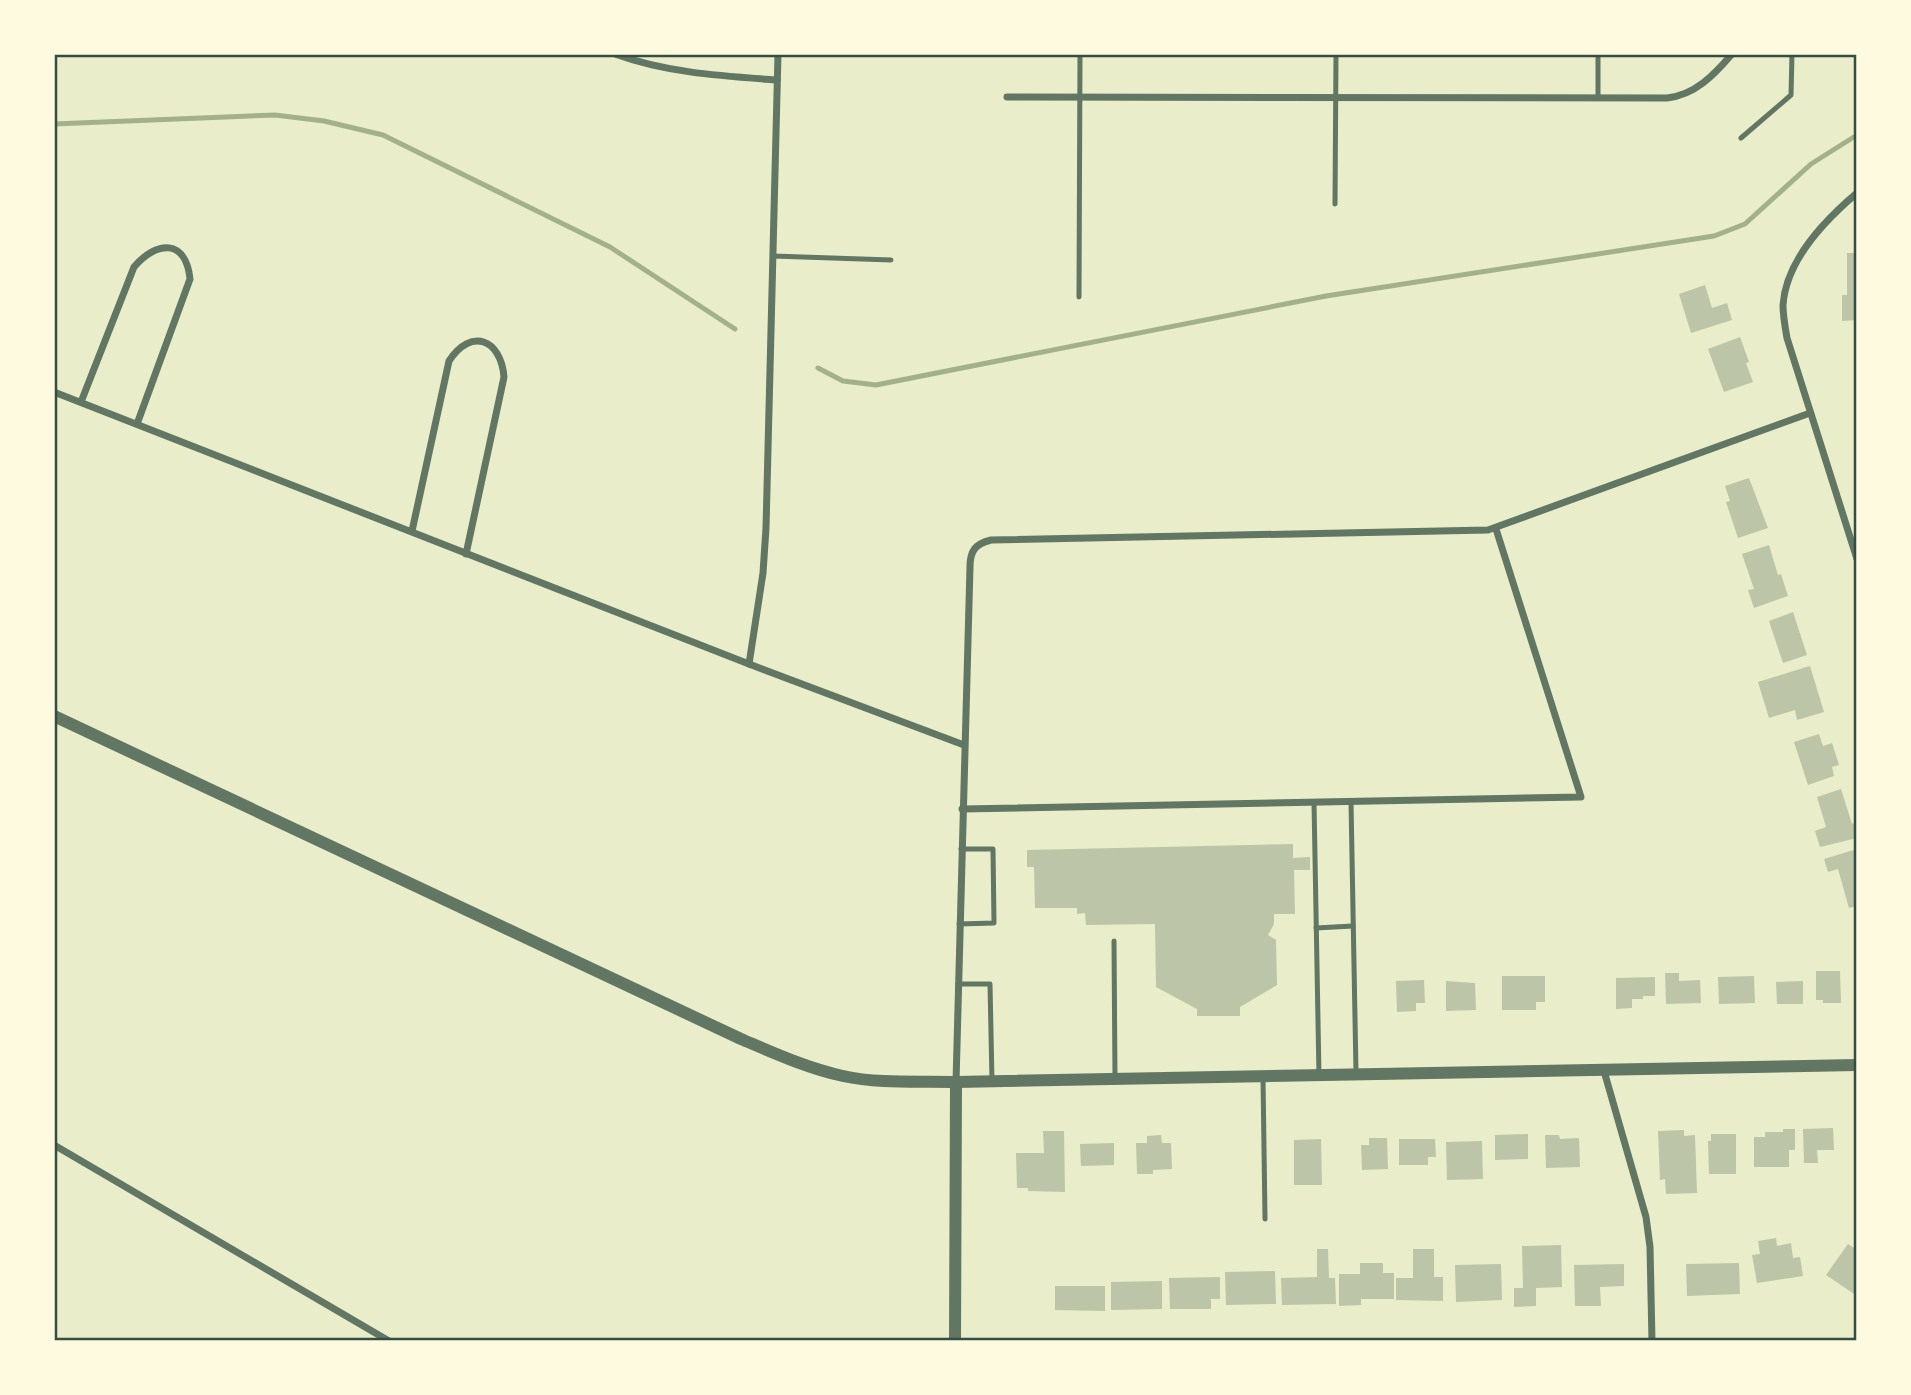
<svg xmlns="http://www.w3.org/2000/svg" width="1911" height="1395" font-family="Cabin,sans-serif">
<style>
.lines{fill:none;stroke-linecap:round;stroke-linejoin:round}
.stream{stroke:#a3b18a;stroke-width:5}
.building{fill:#bcc5a7}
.service{stroke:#617663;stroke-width:5}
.minor{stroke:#617663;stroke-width:7}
.tertiary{stroke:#617663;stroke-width:12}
.neatline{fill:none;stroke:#344e41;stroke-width:2.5}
</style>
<rect width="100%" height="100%" fill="#e9edc9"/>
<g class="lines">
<g class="stream">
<polyline points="54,124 275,115 324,121 383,135 610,247 735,329"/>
<polyline points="818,368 843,381 876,385 1326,296 1714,236 1745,224 1811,164 1857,135"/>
</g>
</g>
<g class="building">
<polygon points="1847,253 1857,253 1857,320 1842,321 1842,295 1847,295"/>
<polygon points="1705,285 1712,308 1727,303 1732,320 1691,333 1679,294"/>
<polygon points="1740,337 1749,362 1746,363 1753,382 1724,392 1708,349"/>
<polygon points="1749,478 1768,528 1738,538 1726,502 1730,501 1725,486"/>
<polygon points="1769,545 1778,575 1781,574 1788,596 1754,608 1748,590 1754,589 1742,554"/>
<polygon points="1793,612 1807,655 1783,663 1769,621"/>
<polygon points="1810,666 1824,712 1797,720 1795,710 1769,718 1758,682"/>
<polygon points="1819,734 1823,746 1832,743 1839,765 1832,767 1834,776 1808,785 1794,742"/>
<polygon points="1841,789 1852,824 1857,822 1857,838 1820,847 1815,831 1826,827 1817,797"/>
<polygon points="1293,844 1293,858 1310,857 1310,870 1294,870 1295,914 1274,914 1274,924 1268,935 1276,940 1277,985 1240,1007 1240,1016 1197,1016 1197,1009 1156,987 1155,924 1086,925 1085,913 1077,914 1077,908 1035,908 1034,867 1027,867 1027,850"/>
<polygon points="1857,849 1857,906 1849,908 1838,869 1828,872 1824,859"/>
<polygon points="1816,971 1840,971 1841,1003 1823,1003 1823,1000 1816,1000"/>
<polygon points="1665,973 1679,973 1679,981 1700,980 1701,1003 1666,1004"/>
<polygon points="1502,976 1545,976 1545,1002 1536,1002 1536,1010 1502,1010"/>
<polygon points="1754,976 1755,1003 1719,1004 1718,977"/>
<polygon points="1655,977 1655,996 1643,996 1643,999 1632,999 1632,1008 1616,1009 1616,978"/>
<polygon points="1424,980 1425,1003 1416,1003 1416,1011 1397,1012 1396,981"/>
<polygon points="1446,981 1475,983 1476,1010 1446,1011"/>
<polygon points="1803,981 1803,1004 1777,1004 1776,982"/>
<polygon points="1833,1128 1834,1150 1817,1150 1818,1163 1804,1163 1803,1129"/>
<polygon points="1783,1129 1795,1129 1795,1150 1789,1150 1789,1167 1754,1167 1754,1137 1765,1137 1765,1132 1783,1132"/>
<polygon points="1684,1130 1684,1136 1695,1135 1697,1193 1666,1194 1665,1179 1660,1180 1658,1131"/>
<polygon points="1043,1131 1064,1131 1065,1192 1028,1191 1028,1188 1017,1188 1016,1153 1044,1153"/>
<polygon points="1528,1134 1528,1159 1495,1160 1495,1135"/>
<polygon points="1711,1134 1736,1134 1736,1174 1709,1174 1708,1141 1711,1141"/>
<polygon points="1161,1135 1162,1143 1171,1143 1172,1169 1153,1170 1153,1174 1137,1174 1136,1143 1147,1143 1147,1136"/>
<polygon points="1545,1135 1559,1135 1560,1139 1579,1138 1580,1167 1546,1168"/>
<polygon points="1369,1138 1387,1138 1388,1169 1362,1170 1361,1145 1369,1145"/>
<polygon points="1321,1139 1322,1185 1294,1185 1294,1140"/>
<polygon points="1399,1139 1435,1139 1436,1157 1428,1157 1428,1165 1399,1165"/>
<polygon points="1482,1141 1483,1179 1447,1180 1446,1142"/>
<polygon points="1114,1143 1114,1165 1081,1166 1080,1144"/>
<polygon points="1776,1238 1777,1246 1791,1243 1793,1258 1800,1257 1803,1276 1757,1283 1752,1255 1760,1254 1758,1241"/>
<polygon points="1848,1244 1857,1250 1857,1296 1826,1275"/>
<polygon points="1561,1245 1562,1287 1536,1288 1536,1306 1514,1307 1514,1288 1523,1288 1522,1246"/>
<polygon points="1317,1249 1328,1249 1329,1278 1335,1278 1336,1304 1282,1305 1281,1278 1317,1277"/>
<polygon points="1413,1249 1434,1249 1434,1277 1443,1277 1443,1301 1396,1300 1396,1278 1413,1278"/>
<polygon points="1360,1263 1383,1263 1383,1273 1394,1273 1394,1299 1361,1299 1361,1305 1339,1306 1339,1274 1360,1274"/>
<polygon points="1739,1263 1740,1294 1687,1296 1686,1264"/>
<polygon points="1501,1264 1502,1300 1456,1302 1455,1265"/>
<polygon points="1624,1264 1624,1286 1600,1287 1601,1306 1575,1306 1574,1265"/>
<polygon points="1275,1271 1276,1304 1226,1305 1225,1272"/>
<polygon points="1220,1277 1220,1299 1211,1299 1211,1309 1170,1309 1169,1278"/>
<polygon points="1162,1281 1162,1309 1111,1310 1111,1282"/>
<polygon points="1055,1286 1105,1286 1105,1311 1055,1310"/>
</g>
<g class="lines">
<g class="service">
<polyline points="1598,54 1598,97"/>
<polyline points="1741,138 1791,95 1792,54"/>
<polyline points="1335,204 1336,54"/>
<polyline points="773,256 891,260"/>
<polyline points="1079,297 1080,54"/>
<polyline points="1314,802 1319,1076"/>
<polyline points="1351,802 1356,1072"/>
<polyline points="959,924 994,923 993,849 961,849"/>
<polyline points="1316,928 1353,926"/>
<polyline points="1114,941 1115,1078"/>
<polyline points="958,984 990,984 992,1081"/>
<polyline points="1263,1077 1265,1219"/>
</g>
<g class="minor">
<path d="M 615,54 C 667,73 723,76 777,80"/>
<path d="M 1007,97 L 1667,98 C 1695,95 1714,75 1732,54"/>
<path d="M 1857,193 C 1825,220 1786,261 1783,305 C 1783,316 1785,327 1787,338 L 1857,559"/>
<polyline points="54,392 749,664 964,745"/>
<path d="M 81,402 L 134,267 C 157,240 186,239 190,279 L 137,424"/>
<path d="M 412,531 L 449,361 C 471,327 501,339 504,377 L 466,554"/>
<polyline points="749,664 763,573 766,528 778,54"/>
<polyline points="962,809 1581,797 1496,529"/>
<polyline points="1604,1071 1646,1217 1650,1247 1652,1341"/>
<path d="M 956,1082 L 970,567 C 970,551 975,544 991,540 L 1488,530 L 1810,413"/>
<polyline points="54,1145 389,1341"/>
</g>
<g class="tertiary">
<path d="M 54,716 L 741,1039 C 774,1053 807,1068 843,1076 C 879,1084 919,1081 956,1082 L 1857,1065"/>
<polyline points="955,1341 956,1082"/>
</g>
</g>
<rect width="1911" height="1395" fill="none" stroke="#fefae0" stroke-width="112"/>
<rect x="56" y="56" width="1799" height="1283" class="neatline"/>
</svg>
